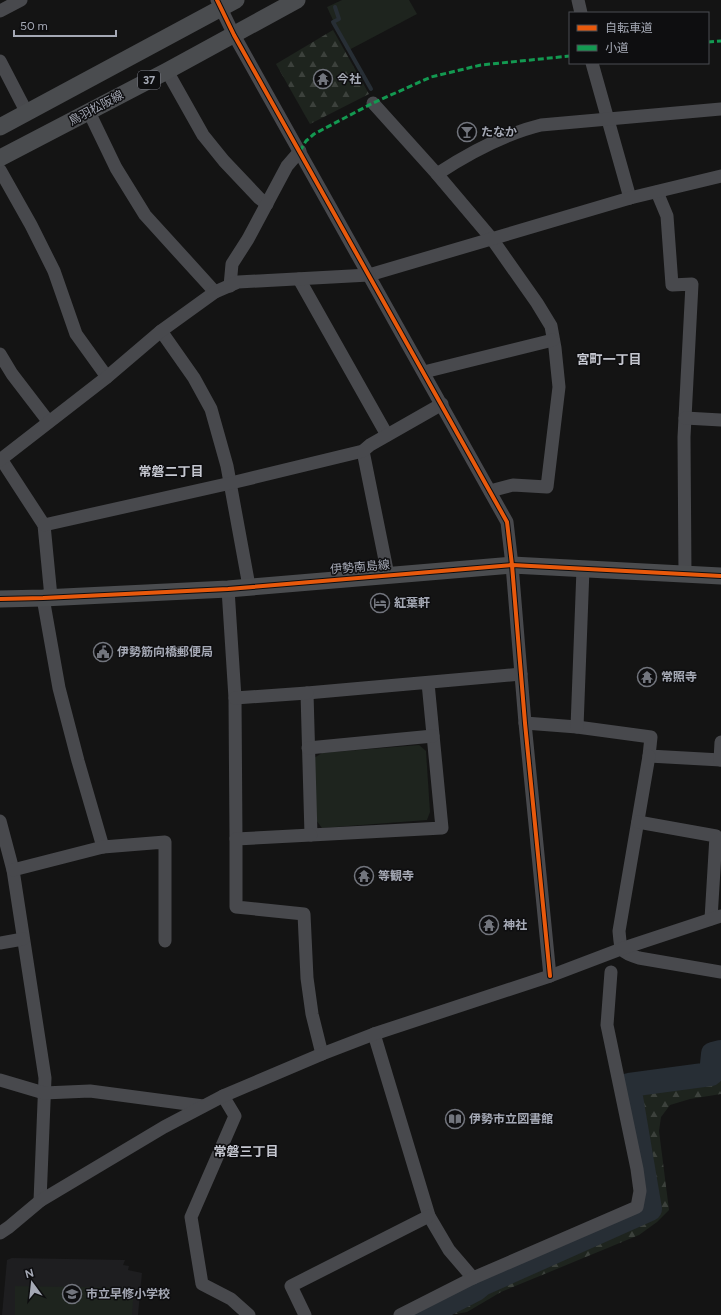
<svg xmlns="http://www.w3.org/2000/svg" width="721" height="1315" font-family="Figtree,'Noto Sans JP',sans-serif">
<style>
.built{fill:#1e1e20}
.forest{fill:url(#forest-firs)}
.park{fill:#1e241e}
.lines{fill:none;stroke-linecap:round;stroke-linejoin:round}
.stream{stroke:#272e35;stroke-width:4}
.river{stroke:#272e35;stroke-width:24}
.minor{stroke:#48494d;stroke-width:13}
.major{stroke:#4a4c4f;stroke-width:17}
.quiet{stroke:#139951;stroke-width:3;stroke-dasharray:6 3;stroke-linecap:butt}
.cycleway-casing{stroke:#0e0e10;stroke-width:6}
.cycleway{stroke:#e8590c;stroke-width:4}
.labels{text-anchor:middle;stroke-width:3;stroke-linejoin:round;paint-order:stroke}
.shield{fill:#0e0e10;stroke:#787a84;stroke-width:1}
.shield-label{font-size:11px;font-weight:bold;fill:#a5a9b5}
.poi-label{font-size:12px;font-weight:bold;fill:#a5a9b5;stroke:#0e0e10;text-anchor:start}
.street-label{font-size:12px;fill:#a5a9b5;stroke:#0e0e10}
.neighbourhood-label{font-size:13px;font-weight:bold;fill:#c6c8d1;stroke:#0e0e10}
</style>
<defs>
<pattern id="forest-firs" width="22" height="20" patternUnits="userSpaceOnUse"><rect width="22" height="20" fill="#1e241e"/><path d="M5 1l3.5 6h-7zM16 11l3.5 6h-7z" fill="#3c413c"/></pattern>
</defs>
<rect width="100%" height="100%" fill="#141414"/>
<polygon class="built" points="12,1258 125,1260 123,1265 129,1266 128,1270 142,1273 138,1315 2,1315 7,1260"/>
<g class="forest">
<polygon points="333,30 369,94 310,124 276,64"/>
<polygon points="721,1055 721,1094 690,1099 670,1105 661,1117 659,1131 669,1210 657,1222 639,1235 501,1292 467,1312 456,1314 449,1312 454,1303 499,1279 652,1211 632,1087 714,1076 716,1056"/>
</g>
<g class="park">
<polygon points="342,0 409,0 417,14 347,51 327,7"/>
<polygon points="419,745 426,751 430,812 427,820 322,828 316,820 314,758 322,753"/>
<polygon points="15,1286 134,1288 132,1315 15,1315"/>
</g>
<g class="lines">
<polyline class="stream" points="335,7 339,19 333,22 371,89"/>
<polyline class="river" points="426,1315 476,1289 482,1284 650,1209 629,1085 711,1074 713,1054 721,1052"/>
<g class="minor">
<polyline points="217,0 234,35 507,522 512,565 525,723 550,976"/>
<polyline points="578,0 581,13"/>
<polyline points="0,11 21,0"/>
<polyline points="0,61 27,113"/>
<polyline points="592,63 630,198"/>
<polyline points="167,71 203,135 224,161 259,198 267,204"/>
<polyline points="373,103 437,174 492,239 537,303 551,326 555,348 559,387 547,487 513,485 490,491"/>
<polyline points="89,112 116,168 145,215 215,292"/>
<polyline points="0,170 31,225 54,271 76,334 107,377"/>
<path d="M 437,174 C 469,153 504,134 541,125 L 721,109"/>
<polyline points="657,192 667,216 672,285 692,284 684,437 685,574"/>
<polyline points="299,279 387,435"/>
<polyline points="230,286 232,264 248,239 287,166 300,151"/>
<polyline points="161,331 194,378 211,409 227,466 249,586"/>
<polyline points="0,354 12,374 48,421"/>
<polyline points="424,372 553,340"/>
<polyline points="685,418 721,420"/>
<polyline points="363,451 388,575"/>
<polyline points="1,459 44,525 51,597"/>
<polyline points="0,460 107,377 161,331 215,292 238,282 369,275 630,198 721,176"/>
<polyline points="44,525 231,483 363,451 370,445 442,404"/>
<polyline points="228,589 235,698 236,839"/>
<polyline points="43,598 59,688 78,761 103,847"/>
<polyline points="428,683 442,828 311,835 307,693 521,674"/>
<polyline points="235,698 307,693"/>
<polyline points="525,723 577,727 651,737 649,756 721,760"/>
<polyline points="577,727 583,569"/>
<polyline points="308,748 433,736"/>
<path d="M 649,756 L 619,931 C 621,950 619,952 639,958 L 721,972"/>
<polyline points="720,760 721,742"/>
<polyline points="0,821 13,870 45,1078 40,1201"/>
<polyline points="638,822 716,836 711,919"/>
<polyline points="311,835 236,839 236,907 304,914 307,978 312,1014 322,1054"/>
<polyline points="13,870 103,847 165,842 165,941"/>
<polyline points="0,943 23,939"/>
<polyline points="374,1034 429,1216 449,1250 473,1278"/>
<polyline points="0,1080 44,1093 90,1091 203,1106"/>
<polyline points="223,1096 235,1116 191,1217 202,1284 231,1299 249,1315"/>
<polyline points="0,1233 9,1227 40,1201 164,1127 223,1096 322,1054 374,1034 550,976 621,949 721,916"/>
<polyline points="305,1315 291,1286 429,1216"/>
<polyline points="400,1315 473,1278 637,1207 640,1191 637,1169 607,1025 611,972"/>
</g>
<g class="major">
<polyline points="0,127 236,0"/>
<polyline points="0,158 167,71 297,0"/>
<polyline points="0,599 43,598 228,589 512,565 721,576"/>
</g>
<g class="quiet">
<polyline points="708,42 721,41"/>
<polyline points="300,151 306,141 314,134 373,103 431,77 481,65 570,56"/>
</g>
<defs>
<g id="cycleway">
<polyline points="217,0 234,35 507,522 512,565 525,723 550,976"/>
<polyline points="0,599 43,598 228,589 512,565 721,576"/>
</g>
</defs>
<use href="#cycleway" class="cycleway-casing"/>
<use href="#cycleway" class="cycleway"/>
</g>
<defs>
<symbol id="temple-ring" viewBox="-11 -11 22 22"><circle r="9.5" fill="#0e0e10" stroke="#72757d" stroke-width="1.5"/><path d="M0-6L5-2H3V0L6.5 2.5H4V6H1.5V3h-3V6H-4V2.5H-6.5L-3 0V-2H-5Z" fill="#72757d"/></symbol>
<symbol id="bar-ring" viewBox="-11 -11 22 22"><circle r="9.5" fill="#0e0e10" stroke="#72757d" stroke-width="1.5"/><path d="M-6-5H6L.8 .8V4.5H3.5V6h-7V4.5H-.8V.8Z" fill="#72757d"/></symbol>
<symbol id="hotel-ring" viewBox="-11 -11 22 22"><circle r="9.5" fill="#0e0e10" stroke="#72757d" stroke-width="1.5"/><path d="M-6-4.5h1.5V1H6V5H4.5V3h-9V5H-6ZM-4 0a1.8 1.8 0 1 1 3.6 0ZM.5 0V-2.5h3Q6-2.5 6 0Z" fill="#72757d"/></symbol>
<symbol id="civic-ring" viewBox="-11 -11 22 22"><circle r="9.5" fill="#0e0e10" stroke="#72757d" stroke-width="1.5"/><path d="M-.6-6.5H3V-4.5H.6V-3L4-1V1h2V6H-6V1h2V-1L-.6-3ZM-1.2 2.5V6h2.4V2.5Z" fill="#72757d"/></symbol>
<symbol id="library-ring" viewBox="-11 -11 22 22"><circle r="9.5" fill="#0e0e10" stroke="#72757d" stroke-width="1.5"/><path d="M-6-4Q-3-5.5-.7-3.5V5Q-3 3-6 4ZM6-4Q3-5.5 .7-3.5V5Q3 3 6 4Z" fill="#72757d"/></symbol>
<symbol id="school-ring" viewBox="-11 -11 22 22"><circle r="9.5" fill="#0e0e10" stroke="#72757d" stroke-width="1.5"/><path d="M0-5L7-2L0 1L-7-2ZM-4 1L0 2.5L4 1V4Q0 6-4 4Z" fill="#72757d"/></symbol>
</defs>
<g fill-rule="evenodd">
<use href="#temple-ring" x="312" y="68" width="22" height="22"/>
<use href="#bar-ring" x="456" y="121" width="22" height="22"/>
<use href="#hotel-ring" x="369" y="592" width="22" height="22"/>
<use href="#civic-ring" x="92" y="641" width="22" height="22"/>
<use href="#temple-ring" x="636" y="666" width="22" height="22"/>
<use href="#temple-ring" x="353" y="865" width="22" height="22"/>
<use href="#temple-ring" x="478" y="914" width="22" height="22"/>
<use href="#library-ring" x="444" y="1108" width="22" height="22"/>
<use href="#school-ring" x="61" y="1283" width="22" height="22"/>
</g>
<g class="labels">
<rect class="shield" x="138" y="71" width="22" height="18" rx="3"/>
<g class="shield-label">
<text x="149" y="84">37</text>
</g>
<g class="poi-label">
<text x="337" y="83">今社</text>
<text x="481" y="136">たなか</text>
<text x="394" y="607">紅葉軒</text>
<text x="117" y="656">伊勢筋向橋郵便局</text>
<text x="661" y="681">常照寺</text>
<text x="378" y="880">等観寺</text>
<text x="503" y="929">神社</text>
<text x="469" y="1123">伊勢市立図書館</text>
<text x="86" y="1298">市立早修小学校</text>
</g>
<g class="street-label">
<text transform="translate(96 108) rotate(-28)" y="4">鳥羽松阪線</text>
<text transform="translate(360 567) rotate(-5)" y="4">伊勢南島線</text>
</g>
<g class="neighbourhood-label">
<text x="609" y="364">宮町一丁目</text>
<text x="171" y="476">常磐二丁目</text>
<text x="246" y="1156">常磐三丁目</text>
</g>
</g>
<rect x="569" y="12" width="140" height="52" fill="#0e0e10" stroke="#4a4c52"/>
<rect x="577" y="25" width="20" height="6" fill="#e8590c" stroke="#4a4c52"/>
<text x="605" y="32" font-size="12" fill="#a5a9b5">自転車道</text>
<rect x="577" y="45" width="20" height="6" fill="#139951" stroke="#4a4c52"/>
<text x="605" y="52" font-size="12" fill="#a5a9b5">小道</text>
<g transform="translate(32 1283) rotate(345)" stroke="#0e0e10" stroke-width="3" paint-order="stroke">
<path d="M0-3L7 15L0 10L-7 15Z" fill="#a5a9b5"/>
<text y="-6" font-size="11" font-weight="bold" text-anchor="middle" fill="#a5a9b5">N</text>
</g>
<path d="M14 30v6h102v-6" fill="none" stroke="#a5a9b5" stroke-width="2"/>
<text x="20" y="30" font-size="12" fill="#a5a9b5" stroke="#0e0e10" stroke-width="3" paint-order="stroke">50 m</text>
</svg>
